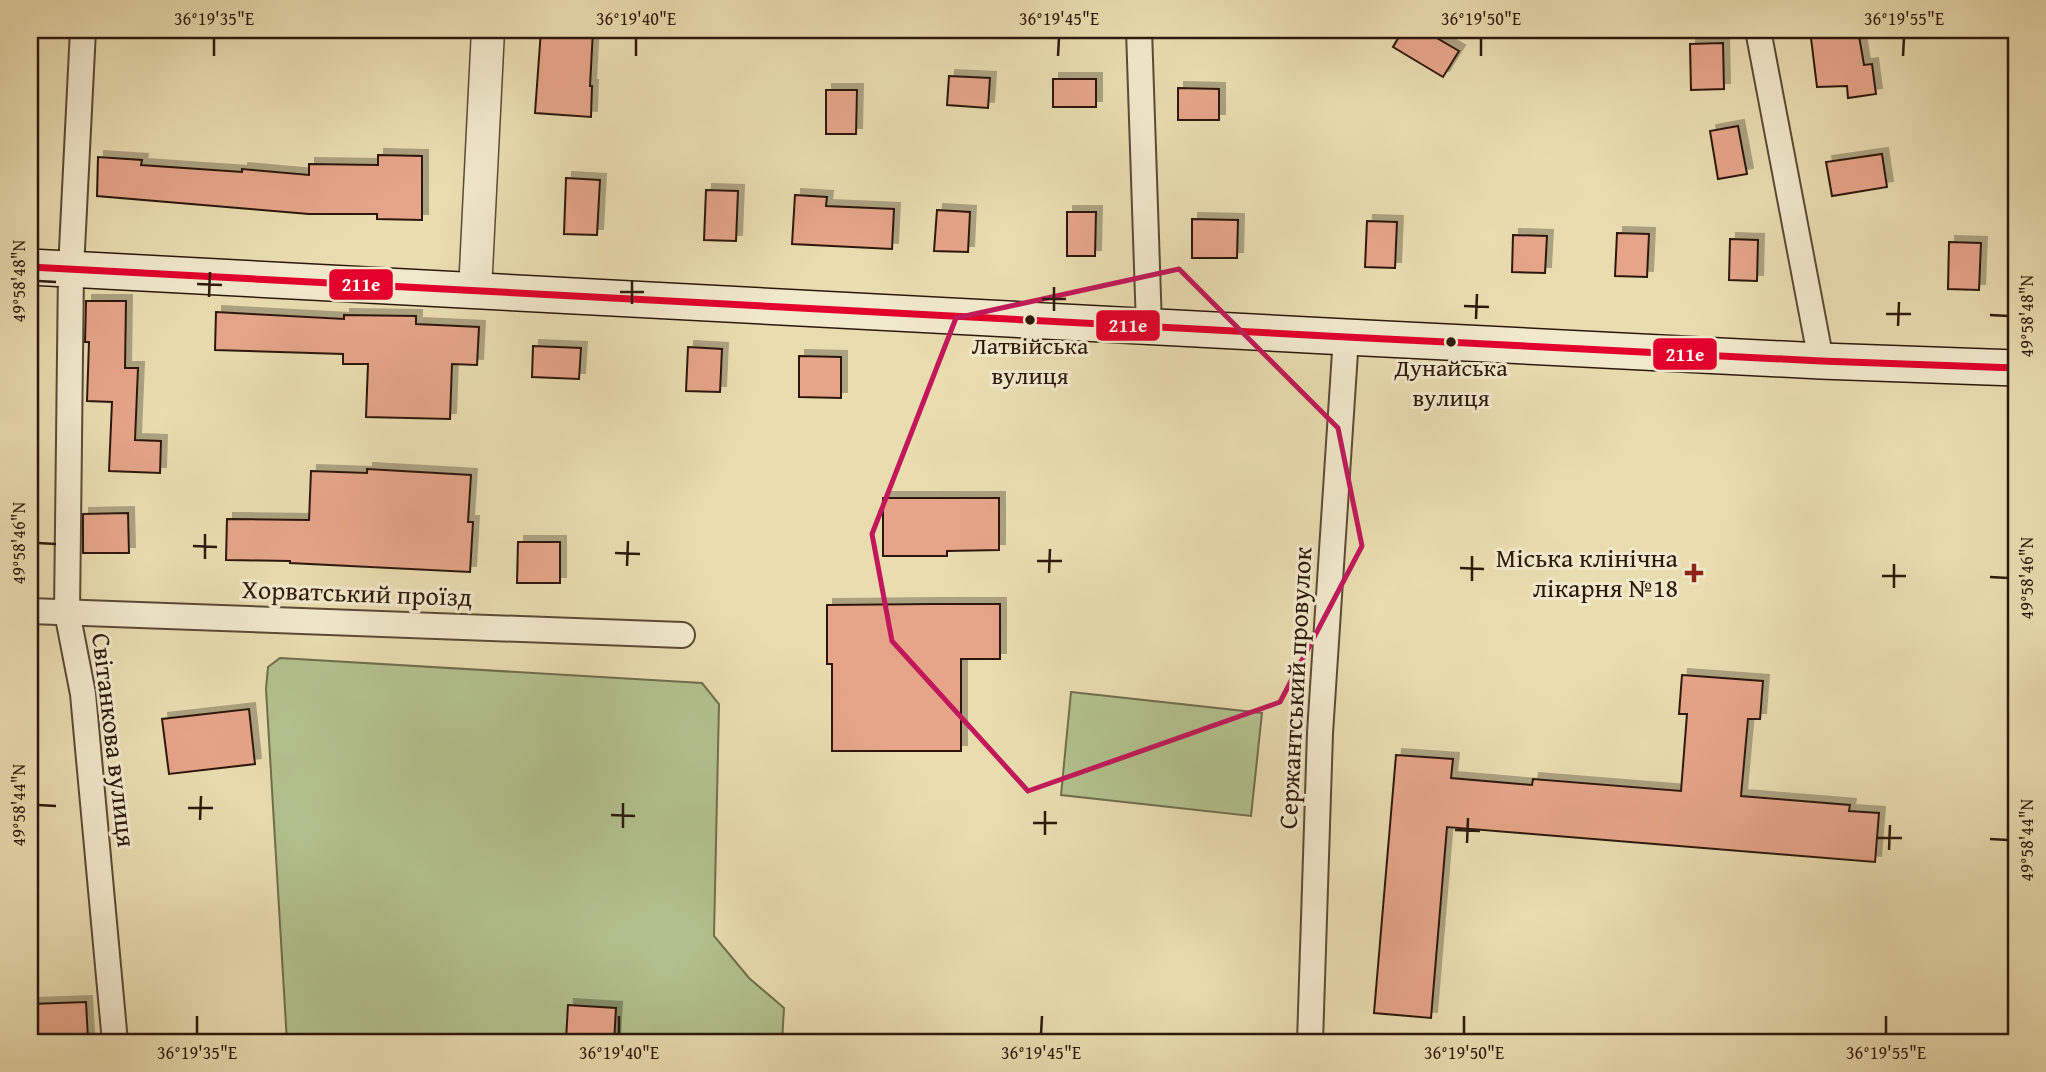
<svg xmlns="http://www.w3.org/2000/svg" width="2046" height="1072" font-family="'Gentium Book Plus',serif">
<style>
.green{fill:#b2c28e;stroke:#706e4d;stroke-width:2}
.building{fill:#e6a589;stroke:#2d190c;stroke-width:2;filter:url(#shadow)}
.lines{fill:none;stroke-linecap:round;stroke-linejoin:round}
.minor-casing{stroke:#5c4a35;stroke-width:28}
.tertiary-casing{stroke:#5c4a35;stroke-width:35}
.secondary-casing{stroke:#2d190c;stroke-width:38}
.minor{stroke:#f1e9cc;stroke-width:24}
.tertiary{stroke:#f1e9cc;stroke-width:32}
.secondary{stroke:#f1e9cc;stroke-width:35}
.bus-1-casing{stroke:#f1e9cc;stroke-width:12}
.bus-1{stroke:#e4002b;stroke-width:7}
.marked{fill:none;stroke:#c2185b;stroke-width:5;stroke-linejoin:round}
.ticks{fill:none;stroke:#2d190c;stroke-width:2.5}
.bus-dot{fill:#2d190c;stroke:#f1e9cc;stroke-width:2.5}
.poi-dot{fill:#8f2418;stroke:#f1e9cc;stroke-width:2.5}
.labels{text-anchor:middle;stroke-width:6;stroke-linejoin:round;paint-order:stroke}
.bus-label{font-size:24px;fill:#2d190c;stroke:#f1e9cc}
.poi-label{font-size:26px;fill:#2d190c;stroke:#f1e9cc;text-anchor:end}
.street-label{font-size:26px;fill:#2d190c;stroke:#f1e9cc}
.line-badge{stroke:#f1e9cc;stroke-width:2.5}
.badge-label{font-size:19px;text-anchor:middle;font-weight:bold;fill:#fff}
.neatline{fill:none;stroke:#2d190c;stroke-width:2.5}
.ticks-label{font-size:18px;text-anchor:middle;fill:#2d190c}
</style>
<defs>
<filter id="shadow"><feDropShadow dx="6" dy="-6" stdDeviation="0" flood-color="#0004"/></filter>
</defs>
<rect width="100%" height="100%" fill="#e9ddb0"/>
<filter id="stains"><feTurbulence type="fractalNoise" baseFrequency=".00286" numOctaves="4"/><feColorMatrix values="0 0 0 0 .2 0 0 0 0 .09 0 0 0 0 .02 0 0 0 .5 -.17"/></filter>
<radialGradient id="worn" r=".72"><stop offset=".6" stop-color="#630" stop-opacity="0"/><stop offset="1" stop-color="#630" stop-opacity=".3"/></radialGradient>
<g class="green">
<polygon points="280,658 702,683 719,704 714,936 749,978 784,1008 782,1042 287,1042 266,689 268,667"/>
<polygon points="1071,692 1262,713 1251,816 1061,795"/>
</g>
<g class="building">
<polygon points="541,30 593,30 590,86 592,86 591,117 535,113"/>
<polygon points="1403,30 1423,30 1459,51 1443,77 1393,47"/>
<polygon points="1810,30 1858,30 1864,65 1872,64 1876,94 1848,98 1847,86 1817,87"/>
<polygon points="1723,43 1724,89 1691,90 1690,44"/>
<polygon points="949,76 990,78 988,108 947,105"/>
<rect x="1053" y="79" width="43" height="28"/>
<polygon points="1178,88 1219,89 1219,120 1178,120"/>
<polygon points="826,90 857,90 856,134 826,134"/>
<polygon points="1738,126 1747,174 1718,179 1710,131"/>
<polygon points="1882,154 1887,187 1832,196 1826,162"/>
<polygon points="378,155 422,156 422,220 377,219 377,214 309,214 97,196 98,157 142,160 141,165 242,172 242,169 309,175 309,164 378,165"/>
<polygon points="566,178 600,180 597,235 564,234"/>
<polygon points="706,190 738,191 736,241 704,240"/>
<polygon points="795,195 827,197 826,206 894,209 892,249 792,244"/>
<polygon points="937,210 970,212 968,252 934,251"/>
<polygon points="1067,212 1096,212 1095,256 1067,256"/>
<polygon points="1192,219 1238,220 1237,258 1192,258"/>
<polygon points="1367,221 1397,222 1395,268 1365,267"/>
<polygon points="1617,233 1649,234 1647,277 1615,276"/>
<polygon points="1513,235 1547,236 1545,273 1512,272"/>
<polygon points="1730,239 1758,240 1757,281 1729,280"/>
<polygon points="1949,242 1981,243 1979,290 1948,289"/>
<polygon points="86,301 126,301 125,368 138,368 135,440 161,441 160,473 109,471 112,402 87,401 89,342 85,342"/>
<polygon points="216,312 344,319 344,315 416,316 416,324 479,327 477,365 452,364 450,419 366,417 368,364 343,364 343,354 215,350"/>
<polygon points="533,346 581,348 579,379 532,377"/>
<polygon points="688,347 722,349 720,392 686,391"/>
<polygon points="799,356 841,357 841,398 799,397"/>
<polygon points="367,469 471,475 468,522 473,522 470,572 290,563 290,561 226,560 227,519 309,520 311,471 367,473"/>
<polygon points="883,498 999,498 999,550 947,551 947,556 883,556"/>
<polygon points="128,513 129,553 83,553 83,514"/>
<polygon points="518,542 560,542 560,583 517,583"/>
<polygon points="932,604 1000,604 1000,659 961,659 961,751 832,751 832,664 827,664 827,605"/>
<polygon points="1682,675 1763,681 1760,719 1748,719 1741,796 1850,805 1849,811 1879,813 1875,862 1447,827 1431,1018 1374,1013 1396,755 1453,759 1451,778 1532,785 1533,779 1681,791 1687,714 1679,714"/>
<polygon points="249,709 255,764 169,774 162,719"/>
<polygon points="86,1002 88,1039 30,1041 30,1004"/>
<polygon points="568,1005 616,1008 614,1042 566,1040"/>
</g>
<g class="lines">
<defs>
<g id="minor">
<polyline points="83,30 71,269 67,612 83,694 115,1042"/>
<polyline points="1139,30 1149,326"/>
<polyline points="1758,30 1821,361"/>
<polyline points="30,611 682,635"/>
<polyline points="1310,1042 1320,733 1346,337"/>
</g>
<polyline id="tertiary" points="475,291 488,30"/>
<polyline id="secondary" points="30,267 1346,337 1821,361 2016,368"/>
</defs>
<use href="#minor" class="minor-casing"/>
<use href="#tertiary" class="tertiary-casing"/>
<use href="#secondary" class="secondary-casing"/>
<use href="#minor" class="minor"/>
<use href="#tertiary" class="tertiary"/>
<use href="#secondary" class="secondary"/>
<defs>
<polyline id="bus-1" points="30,267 1346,337 1821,361 2016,368"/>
</defs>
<use href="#bus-1" class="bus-1-casing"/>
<use href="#bus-1" class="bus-1"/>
</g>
<path class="marked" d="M 1179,269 L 1338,428 L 1362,546 L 1280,702 L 1028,791 L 892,641 L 872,534 L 956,318 Z"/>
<path class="ticks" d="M 214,56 L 214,38M 636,56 L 636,38M 1058,56 L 1059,38M 1481,56 L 1481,38M 1903,56 L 1904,38M 38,281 L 56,282M 197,284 L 222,285M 620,292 L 644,292M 209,297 L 210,272M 1042,299 L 1066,299M 632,304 L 632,280M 1464,306 L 1489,307M 1054,311 L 1054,287M 1886,314 L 1911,314M 1990,315 L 2008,316M 1476,319 L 1477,294M 1898,326 L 1899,302M 38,543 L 56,544M 193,546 L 217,547M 615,553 L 640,554M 205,559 L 205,534M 1037,561 L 1062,561M 627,566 L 628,541M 1460,568 L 1484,569M 1049,573 L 1050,549M 1882,576 L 1906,576M 1990,577 L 2008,578M 1472,581 L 1472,556M 1894,588 L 1894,564M 38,805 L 56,806M 188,808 L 213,808M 611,815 L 635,816M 200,820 L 201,796M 1033,823 L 1057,823M 623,828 L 623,803M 1455,830 L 1480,831M 1045,835 L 1045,811M 1877,838 L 1902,838M 1990,839 L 2008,840M 1467,843 L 1468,818M 1889,850 L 1890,825M 197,1034 L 197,1016M 619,1034 L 619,1016M 1041,1034 L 1042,1016M 1464,1034 L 1464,1016M 1886,1034 L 1886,1016"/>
<g class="bus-dot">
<circle cx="1030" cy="320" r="6"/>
<circle cx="1451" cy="342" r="6"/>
</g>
<path class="poi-dot" d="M1690.5 562.5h7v7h7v7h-7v7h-7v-7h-7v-7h7z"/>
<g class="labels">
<g class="bus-label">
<text x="1030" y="354">Латвійська<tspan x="1030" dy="30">вулиця</tspan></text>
<text x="1451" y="376">Дунайська<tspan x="1451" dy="30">вулиця</tspan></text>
</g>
<g class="poi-label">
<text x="1678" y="567">Міська клінічна<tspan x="1678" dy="30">лікарня №18</tspan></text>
</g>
<g class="street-label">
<text transform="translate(357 593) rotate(2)" y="9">Хорватський проїзд</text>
<text transform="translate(1295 688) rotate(-87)" y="9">Сержантський провулок</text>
<text transform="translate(114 740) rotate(83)" y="9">Світанкова вулиця</text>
</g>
</g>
<g class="line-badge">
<rect x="328" y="268" width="66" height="33" rx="7" fill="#e4002b"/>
<rect x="1095" y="309" width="66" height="33" rx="7" fill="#e4002b"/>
<rect x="1652" y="337" width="66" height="34" rx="7" fill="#e4002b"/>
</g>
<g class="badge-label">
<text x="361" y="291">211е</text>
<text x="1128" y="332">211е</text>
<text x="1685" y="361">211е</text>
</g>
<rect width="2046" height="1072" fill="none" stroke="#e9ddb0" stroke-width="77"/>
<rect x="38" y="38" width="1970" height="996" class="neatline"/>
<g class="ticks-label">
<text x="214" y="25">36°19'35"E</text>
<text x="636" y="25">36°19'40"E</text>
<text x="1059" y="25">36°19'45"E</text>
<text x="1481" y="25">36°19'50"E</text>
<text x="1904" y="25">36°19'55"E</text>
<text transform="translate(19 281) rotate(-90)" y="6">49°58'48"N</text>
<text transform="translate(2027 316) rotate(-90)" y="6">49°58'48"N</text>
<text transform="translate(19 543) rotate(-90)" y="6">49°58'46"N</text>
<text transform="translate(2027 578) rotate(-90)" y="6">49°58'46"N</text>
<text transform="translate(19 805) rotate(-90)" y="6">49°58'44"N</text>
<text transform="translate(2027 840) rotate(-90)" y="6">49°58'44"N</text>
<text x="197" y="1059">36°19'35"E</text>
<text x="619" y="1059">36°19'40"E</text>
<text x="1041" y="1059">36°19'45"E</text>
<text x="1464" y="1059">36°19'50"E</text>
<text x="1886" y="1059">36°19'55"E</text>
</g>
<rect width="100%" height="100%" filter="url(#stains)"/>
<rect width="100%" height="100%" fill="url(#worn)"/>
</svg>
